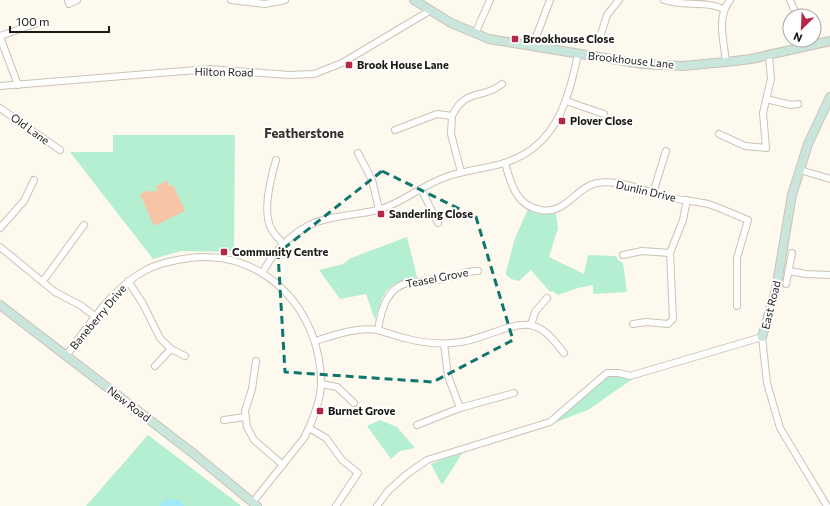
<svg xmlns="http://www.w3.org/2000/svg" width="830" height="506" font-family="Commissioner,sans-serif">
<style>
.green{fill:#b5efd1}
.water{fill:#a3e8f9}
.building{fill:#f8c4a6}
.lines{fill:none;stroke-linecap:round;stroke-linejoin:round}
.street-casing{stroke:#cac3b6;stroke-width:8}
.secondary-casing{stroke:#cac3b6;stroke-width:10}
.street{stroke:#fff;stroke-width:6}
.secondary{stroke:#cae5dc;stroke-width:8}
.marked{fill:none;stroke:#0f766e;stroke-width:3;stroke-dasharray:8 5;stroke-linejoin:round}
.poi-dot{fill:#b72548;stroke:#fff;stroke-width:1.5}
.labels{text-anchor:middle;stroke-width:4;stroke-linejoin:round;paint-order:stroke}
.poi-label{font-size:11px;font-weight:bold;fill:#1d1b16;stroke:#fff;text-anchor:start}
.street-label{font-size:11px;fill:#1d1b16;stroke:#fff}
.quarter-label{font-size:13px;font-weight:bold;fill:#363126;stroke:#fff}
</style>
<rect width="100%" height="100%" fill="#fef9ee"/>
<g class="green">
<polygon points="113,135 235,135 234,252 181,251 153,259 70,152 113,152"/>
<polygon points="528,209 538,214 556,214 558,228 549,257 584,274 588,255 616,256 618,260 623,263 627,292 593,294 593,285 578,288 558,295 553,291 550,292 531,270 519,281 511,279 506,275 506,272 515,238"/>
<path d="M 407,237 L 417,277 C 384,286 385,288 375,320 L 366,294 L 340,299 L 319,270 L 343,264 L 351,258 Z"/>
<polygon points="612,375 634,378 588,410 551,424 603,379"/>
<polygon points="380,420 397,427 415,448 400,451 391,459 367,426"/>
<polygon points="148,435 235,501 241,506 86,506"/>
<polygon points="463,452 442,485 431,464"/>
</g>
<polygon class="water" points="169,499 179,500 184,506 159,506 163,501"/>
<polygon class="building" points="167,181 169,186 173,185 185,211 154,226 140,194 150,190 151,192 158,190 156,186"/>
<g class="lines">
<defs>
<g id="street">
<polyline points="68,0 69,4 77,0"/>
<polyline points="231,0 265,4 285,0"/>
<path d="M 664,0 C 685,7 702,0 724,9"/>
<polyline points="790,0 797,16"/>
<polyline points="475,34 490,0"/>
<polyline points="601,34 607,15 619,0"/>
<polyline points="0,36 40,22"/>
<polyline points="0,37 18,85"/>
<polyline points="533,45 550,0"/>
<path d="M 726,62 C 724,41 716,18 730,0"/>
<polyline points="0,86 209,69 289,75 314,74 342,63 431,10"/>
<polyline points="766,99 791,105 798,104"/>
<polyline points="566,101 604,114"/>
<polyline points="0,108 60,150"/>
<polyline points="452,116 451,134 461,172"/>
<path d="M 395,130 L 437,114 L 452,116 C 466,87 483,100 502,84"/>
<polyline points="719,134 745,146 766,148 763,113 771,79 769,55"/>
<polyline points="358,153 372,180 379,209"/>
<path d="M 276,160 C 271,177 263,209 270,226 C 272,233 279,238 283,244"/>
<path d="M 505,163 C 511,184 516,206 541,210 C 566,215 576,187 597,183 C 619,179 642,190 663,196 C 678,200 693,201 708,204 C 721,208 735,215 748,220 L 737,258 L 737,306"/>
<polyline points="800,170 830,179"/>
<polyline points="421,189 438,223"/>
<polyline points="653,193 666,151"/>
<polyline points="0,228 24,201 34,180"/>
<polyline points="0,247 55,292 80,305 96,317"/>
<polyline points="623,255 642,251 670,253"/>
<polyline points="789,271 806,274 830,275"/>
<path d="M 262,273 C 276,248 298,225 327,219 C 344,215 361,214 378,210 C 403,203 422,185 446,177 C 465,170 485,169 504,163 C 556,147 568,101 578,54"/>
<polyline points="43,281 84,225"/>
<polyline points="128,281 143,304 160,338 171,349 155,366"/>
<polyline points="786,284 792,253"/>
<polyline points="633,324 646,322 668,324 673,319 670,253 683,220 687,200"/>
<polyline points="531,325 535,312 547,298"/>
<path d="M 378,330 C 381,310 387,285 412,282 C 420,281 428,282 437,280 C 451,278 463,271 478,271"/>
<path d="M 315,341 C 335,335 356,327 377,330 C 386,332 395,336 404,338 C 423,343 442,345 461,342 C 483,339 509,323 529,325 C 545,327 555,342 564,353"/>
<polyline points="444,344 448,376 460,408 514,393"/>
<polyline points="171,349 185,356"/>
<path d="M 66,356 C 88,326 113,287 146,270 C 159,263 175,260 190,258 C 265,249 321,311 321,383 C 321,401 312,422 304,438 L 253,502"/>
<polyline points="256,361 252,389 245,411 247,427 254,440 283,465"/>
<polyline points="321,384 337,387 354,403"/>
<polyline points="224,420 245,417"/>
<polyline points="417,425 460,408"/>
<polyline points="309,428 326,438 342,460 358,473 336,506"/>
<polyline points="377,506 388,491 407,474 427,460 550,422 607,373 619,373 630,376 762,337 767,383 780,428 827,506"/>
</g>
<g id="secondary">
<polyline points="414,0 451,23 489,39 642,64 682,66 726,62 751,59 830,41"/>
<polyline points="0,305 194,454 257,506"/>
<polyline points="762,337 776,289 792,195 808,144 830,97"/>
</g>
</defs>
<use href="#street" class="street-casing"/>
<use href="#secondary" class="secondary-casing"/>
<use href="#street" class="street"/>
<use href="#secondary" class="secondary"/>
</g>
<path class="marked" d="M 382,171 L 476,217 L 513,340 L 433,382 L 285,372 L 278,253 Z"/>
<g class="poi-dot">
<rect x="511" y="35" width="8" height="8" rx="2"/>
<rect x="345" y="61" width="8" height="8" rx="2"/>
<rect x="558" y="117" width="8" height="8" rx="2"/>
<rect x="377" y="210" width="8" height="8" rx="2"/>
<rect x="220" y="248" width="8" height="8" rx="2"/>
<rect x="316" y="407" width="8" height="8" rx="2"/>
</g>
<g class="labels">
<g class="poi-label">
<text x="523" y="43">Brookhouse Close</text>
<text x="357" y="69">Brook House Lane</text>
<text x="570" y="125">Plover Close</text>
<text x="389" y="218">Sanderling Close</text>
<text x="232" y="256">Community Centre</text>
<text x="328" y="415">Burnet Grove</text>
</g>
<g class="street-label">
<text transform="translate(631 60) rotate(6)" y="4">Brookhouse Lane</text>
<text transform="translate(224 72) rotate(1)" y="4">Hilton Road</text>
<text transform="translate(30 129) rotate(36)" y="4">Old Lane</text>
<text transform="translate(646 191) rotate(13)" y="4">Dunlin Drive</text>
<text transform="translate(437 278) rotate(-11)" y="4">Teasel Grove</text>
<text transform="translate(771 305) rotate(-76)" y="4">East Road</text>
<text transform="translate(98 317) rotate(-50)" y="4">Baneberry Drive</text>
<text transform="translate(129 404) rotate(37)" y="4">New Road</text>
</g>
<g class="quarter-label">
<text x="304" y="138">Featherstone</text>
</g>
</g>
<g transform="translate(802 28) rotate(204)"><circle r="19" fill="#ffffff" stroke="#a5a4a2"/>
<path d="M0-3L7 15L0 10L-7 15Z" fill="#b72548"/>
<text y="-6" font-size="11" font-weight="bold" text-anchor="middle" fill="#1d1b16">N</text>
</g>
<path d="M10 26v6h99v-6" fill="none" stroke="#1d1b16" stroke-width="2"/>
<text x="16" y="26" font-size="12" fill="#1d1b16" stroke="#ffffff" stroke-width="3" paint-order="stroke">100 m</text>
</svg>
